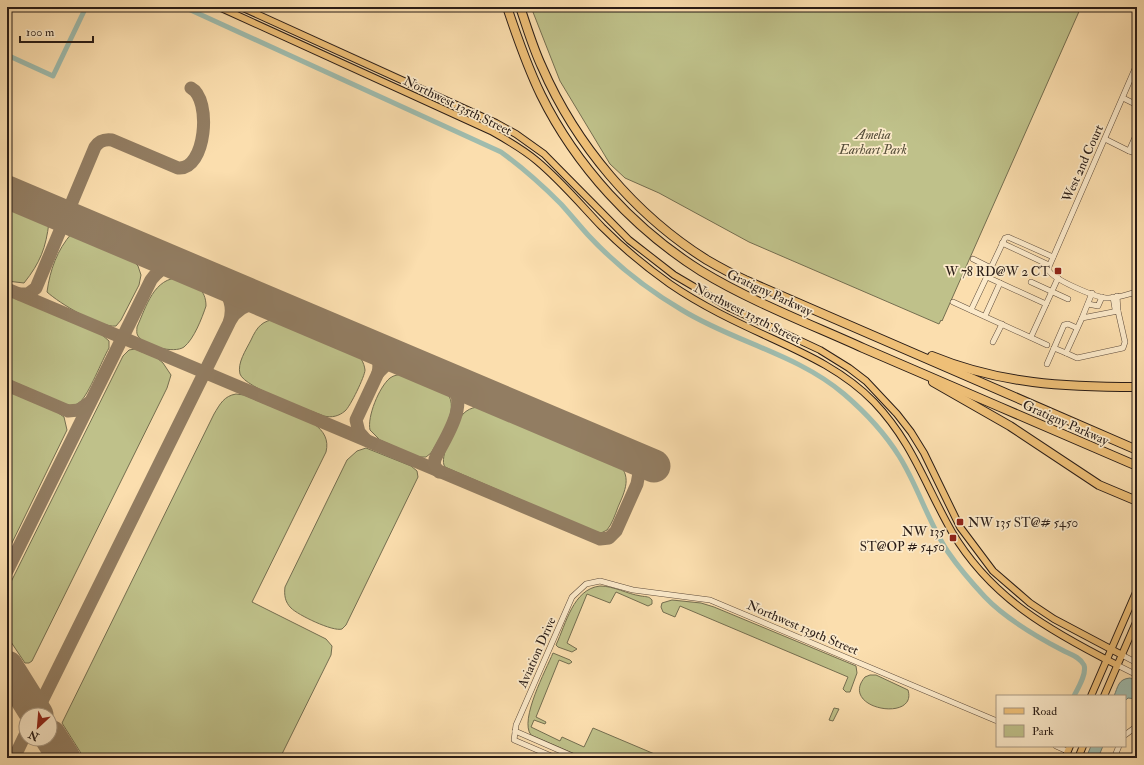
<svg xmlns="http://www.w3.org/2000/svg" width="1144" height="765" font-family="'IM FELL Double Pica',serif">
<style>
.green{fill:#bfc18a;stroke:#746e50}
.water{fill:#9fbcae;stroke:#707c71}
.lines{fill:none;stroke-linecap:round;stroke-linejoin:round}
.canal{stroke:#9fbcae;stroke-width:5}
.taxiway{stroke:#927d62;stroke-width:13}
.runway{stroke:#927d62;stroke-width:33}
.minor-casing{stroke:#5e4c3c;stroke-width:6}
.major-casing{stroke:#291c16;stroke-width:8}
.highway-casing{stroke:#291c16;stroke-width:10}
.minor{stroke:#fceaca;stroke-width:5}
.major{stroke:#eebf77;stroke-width:6}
.highway{stroke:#eebf77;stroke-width:8}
.poi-dot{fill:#8f2418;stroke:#fceaca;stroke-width:1.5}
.labels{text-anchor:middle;stroke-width:3.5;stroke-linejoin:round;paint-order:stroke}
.street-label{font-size:13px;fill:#291c16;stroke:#fceaca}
.park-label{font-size:13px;font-style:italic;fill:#564e39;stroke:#fceaca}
.poi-label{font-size:13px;fill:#291c16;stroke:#fceaca;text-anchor:end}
</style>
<rect width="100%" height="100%" fill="#fbdeae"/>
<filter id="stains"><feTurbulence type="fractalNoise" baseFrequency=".005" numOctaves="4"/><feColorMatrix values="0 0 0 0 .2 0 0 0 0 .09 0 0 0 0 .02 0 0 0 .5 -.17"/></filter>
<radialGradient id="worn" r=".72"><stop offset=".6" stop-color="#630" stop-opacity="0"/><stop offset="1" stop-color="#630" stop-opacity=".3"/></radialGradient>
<g class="green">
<polygon points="531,7 1081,7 942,321 941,320 939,324 749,242 659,193 625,178 610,164 560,81"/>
<path d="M 7,204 L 49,222 C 46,248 40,263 24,283 L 7,281 Z"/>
<path d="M 72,233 L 128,256 L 138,266 L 141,275 L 139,285 L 121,320 L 116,326 C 100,328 59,303 47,292 C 50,270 57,250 72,233 Z"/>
<path d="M 180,278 C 195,284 206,289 206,306 C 202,318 194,339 184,347 C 174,354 144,346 138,336 C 136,333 137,330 137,327 C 146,307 154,277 180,278 Z"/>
<path d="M 7,294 L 101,334 L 109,341 L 109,348 C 102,360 89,394 80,402 C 75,406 70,406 65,404 L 7,379 Z"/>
<path d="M 278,319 L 354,351 C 360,356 364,362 365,370 C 365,376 350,407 345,411 C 339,416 332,418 324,416 C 309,410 245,388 240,374 C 237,363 246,350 251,340 C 257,327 262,320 278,319 Z"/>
<polygon points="135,349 157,358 163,363 171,375 167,388 32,661 29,663 25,663 7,636 7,590 123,356 129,350"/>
<path d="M 402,374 C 412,374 420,379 429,383 C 433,385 439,386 443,389 C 464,405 440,437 431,453 L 426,457 L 418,457 L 380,440 L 370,430 C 367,417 379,387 390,378 C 394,375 398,375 402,374 Z"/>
<polygon points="7,391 57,412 64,417 67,430 7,553"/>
<path d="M 236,394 L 244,395 L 314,424 C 324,431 329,440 326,452 L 252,602 L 326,639 L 332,646 L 331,655 L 280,758 L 84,758 L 62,723 L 214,414 C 220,404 224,396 236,394 Z"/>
<path d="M 477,407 L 487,407 L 616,462 C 633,475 625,491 618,507 C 615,515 612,524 607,530 L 601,533 L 593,531 L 445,467 C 438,458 456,423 463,414 C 467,410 471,408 477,407 Z"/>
<path d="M 366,448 L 411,466 L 417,471 L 418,477 L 346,625 L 342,629 C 333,632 298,615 291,608 C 285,602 284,595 285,587 L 347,460 L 357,451 Z"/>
<path d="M 600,586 C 614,586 627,594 641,596 C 646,597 649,596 652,600 L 652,604 L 648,606 L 616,592 L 610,603 L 587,594 L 567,643 L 577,649 L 572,652 L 558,647 L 556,645 C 566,624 573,589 600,586 Z"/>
<polygon points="672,600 701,603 714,607 856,666 857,673 850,692 846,692 843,689 848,677 680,606 675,617 663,612 661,607 662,603"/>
<path d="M 553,653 L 570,660 L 572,662 L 569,664 L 559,660 L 536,717 L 546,722 L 545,724 L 534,720 L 531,727 L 560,741 L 562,737 L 584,747 L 593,728 L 664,758 L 584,758 L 531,735 C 519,720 546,670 553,653 Z"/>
<path d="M 870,675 L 876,675 L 908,690 C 918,723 838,709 865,677 Z"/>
<polygon points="834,708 839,709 833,721 829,720"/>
</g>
<g class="water">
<path d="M 1130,678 L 1137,681 L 1137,699 L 1128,698 L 1125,701 L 1125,696 L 1114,696 C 1118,687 1118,679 1130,678 Z"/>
<polygon points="1091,746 1103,746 1098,758 1086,758"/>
</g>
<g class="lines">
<g class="canal">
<path d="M 184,7 L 501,152 C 523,168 542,185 561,204 C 570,214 579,225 588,235 C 615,264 648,290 682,310 C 734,342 797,354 844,394 C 865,412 884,432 899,456 C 918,486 928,522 948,552 C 959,568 972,583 985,597 C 1006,619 1037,637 1064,651 C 1070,654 1080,657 1084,665 C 1087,674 1078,688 1074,696"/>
<polyline points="7,55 53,76 86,7"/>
</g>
<g class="taxiway">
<polyline points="7,289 600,539 609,538 616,531 637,484 639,473 637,459"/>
<path d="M 19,294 L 28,294 L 36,288 L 95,147 C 99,141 105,139 112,140 L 178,168 C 206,171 212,99 191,88"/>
<path d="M 230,321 C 239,304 255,301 273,305"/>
<polyline points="378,373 389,362 408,362"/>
<polyline points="7,385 68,411 79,410 90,402"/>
<path d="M 366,440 L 359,432 L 356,420 L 378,373 C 381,361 377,352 368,345"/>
<path d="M 439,472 L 434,465 L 435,459 C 446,435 472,403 448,379"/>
<path d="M 7,571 L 151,280 C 159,269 169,264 182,267"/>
<polyline points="7,690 18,699 34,715"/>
<path d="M 35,715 L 229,323 C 236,303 226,288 209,278"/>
<polyline points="14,758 26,733"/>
</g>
<g class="runway">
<polyline points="7,192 654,466"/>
<polyline points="7,667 37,715"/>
<polyline points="50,736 64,758"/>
</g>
<defs>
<g id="minor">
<path d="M 1137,64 L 1048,269 C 1051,279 1095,297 1106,298 C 1116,299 1128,294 1137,292"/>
<polyline points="1123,98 1137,105"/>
<polyline points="1137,133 1129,151 1137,154"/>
<polyline points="1105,139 1129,151"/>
<polyline points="1002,243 1049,265"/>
<polyline points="973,259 991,268"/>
<polyline points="987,277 1046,304"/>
<polyline points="1031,282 1068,299"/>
<polyline points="1113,297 1115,309 1118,311 1117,296"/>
<polyline points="953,302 1047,345"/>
<polyline points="1088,304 1098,306 1102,297"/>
<polyline points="971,310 1005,238 1008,237 1053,257"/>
<polygon points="1118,311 1125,342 1123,348 1077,358 1066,353 1082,318"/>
<polyline points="985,316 1000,283"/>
<polyline points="1082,318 1092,293"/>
<polyline points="1031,337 1058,278"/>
<polyline points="993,342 1002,324"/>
<polyline points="1066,353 1054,348 1064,325 1068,324 1077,328"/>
<polyline points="1047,364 1054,348"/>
<polyline points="1122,655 1137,663"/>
<polyline points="1117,665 1137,675"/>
<polyline points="515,731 577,758"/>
<polyline points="1125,735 1137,726"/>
<polyline points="1056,746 1067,751"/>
<polyline points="556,758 514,740 516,725 572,597 586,584 600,581 633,590 710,600 997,721"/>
<polyline points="1114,758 1119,746"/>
</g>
<g id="major">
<path d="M 219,7 L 491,131 C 507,140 523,149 537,161 C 561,181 581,205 602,227 C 623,248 646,267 670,284 C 702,306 736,322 771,338 C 808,355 845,372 874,402 C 913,443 925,485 952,532 C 991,598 1050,631 1117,665"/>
<polyline points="241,7 496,123 516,134 544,154 629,240 674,275 730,308 820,350 849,368 866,381 897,414 911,432 924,453 960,527 993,571 1030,603 1054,619 1122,655"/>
<polyline points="1091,696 1137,590"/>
<polyline points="1104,696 1137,620"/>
<polyline points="1065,758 1070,746"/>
<polyline points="1078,758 1083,746"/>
</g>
<g id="highway">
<path d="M 507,7 C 517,37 527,66 541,95 C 576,166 634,229 701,271 C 750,301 810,324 863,348 C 954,388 1046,426 1137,466"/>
<path d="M 520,7 C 527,27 533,48 542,67 C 576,145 635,215 707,260 C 719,267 732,274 745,280 L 1137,450"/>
<path d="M 932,356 C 1000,384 1065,387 1137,387"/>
<polyline points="933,382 1010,426 1099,485 1137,501"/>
</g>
</defs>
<use href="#minor" class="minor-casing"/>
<use href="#major" class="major-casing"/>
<use href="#highway" class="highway-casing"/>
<use href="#minor" class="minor"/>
<use href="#major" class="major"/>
<use href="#highway" class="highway"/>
</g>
<g class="poi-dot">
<rect x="1054" y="267" width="8" height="8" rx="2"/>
<rect x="956" y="518" width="8" height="8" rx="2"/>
<rect x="949" y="534" width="8" height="8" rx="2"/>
</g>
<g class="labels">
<g class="street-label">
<text transform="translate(458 105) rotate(26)" y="5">Northwest 135th Street</text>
<text transform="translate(1082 163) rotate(-66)" y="5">West 2nd Court</text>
<text transform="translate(770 292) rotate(25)" y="5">Gratigny Parkway</text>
<text transform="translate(748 313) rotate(27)" y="5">Northwest 135th Street</text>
<text transform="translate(1066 422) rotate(24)" y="5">Gratigny Parkway</text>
<text transform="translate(803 627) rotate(23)" y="5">Northwest 139th Street</text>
<text transform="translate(536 652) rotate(-66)" y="5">Aviation Drive</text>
</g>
<g class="park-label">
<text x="873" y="139">Amelia<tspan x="873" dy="15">Earhart Park</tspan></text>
</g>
<g class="poi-label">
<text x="1050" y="276">W 78 RD@W 2 CT</text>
<text x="968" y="527" text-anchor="start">NW 135 ST@# 5450</text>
<text x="945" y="536">NW 135<tspan x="945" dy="15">ST@OP # 5450</tspan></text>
</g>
</g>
<rect width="1144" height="765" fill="none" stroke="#fbdeae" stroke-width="24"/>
<rect x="8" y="8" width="1128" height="749" fill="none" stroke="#291c16" stroke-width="2"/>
<rect x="12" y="12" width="1120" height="741" fill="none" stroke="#291c16"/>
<rect x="996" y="695" width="130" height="52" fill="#fceaca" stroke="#a89882"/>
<rect x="1004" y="708" width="20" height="6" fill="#eebf77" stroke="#a89882"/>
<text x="1032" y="715" font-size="12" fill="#291c16">Road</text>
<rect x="1004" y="725" width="20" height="12" fill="#bfc18a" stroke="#a89882"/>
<text x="1032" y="735" font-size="12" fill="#291c16">Park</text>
<g transform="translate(38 727) rotate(206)"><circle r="19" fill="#fceaca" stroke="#a89882"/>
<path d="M0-3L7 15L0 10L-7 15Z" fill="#8f2418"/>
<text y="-6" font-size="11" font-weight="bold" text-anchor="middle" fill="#291c16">N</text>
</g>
<path d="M20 36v6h73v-6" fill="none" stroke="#291c16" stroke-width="2"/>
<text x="26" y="36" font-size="12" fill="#291c16" stroke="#fceaca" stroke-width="3" paint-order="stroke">100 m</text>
<rect width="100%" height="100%" filter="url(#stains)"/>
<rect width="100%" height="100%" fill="url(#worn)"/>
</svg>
